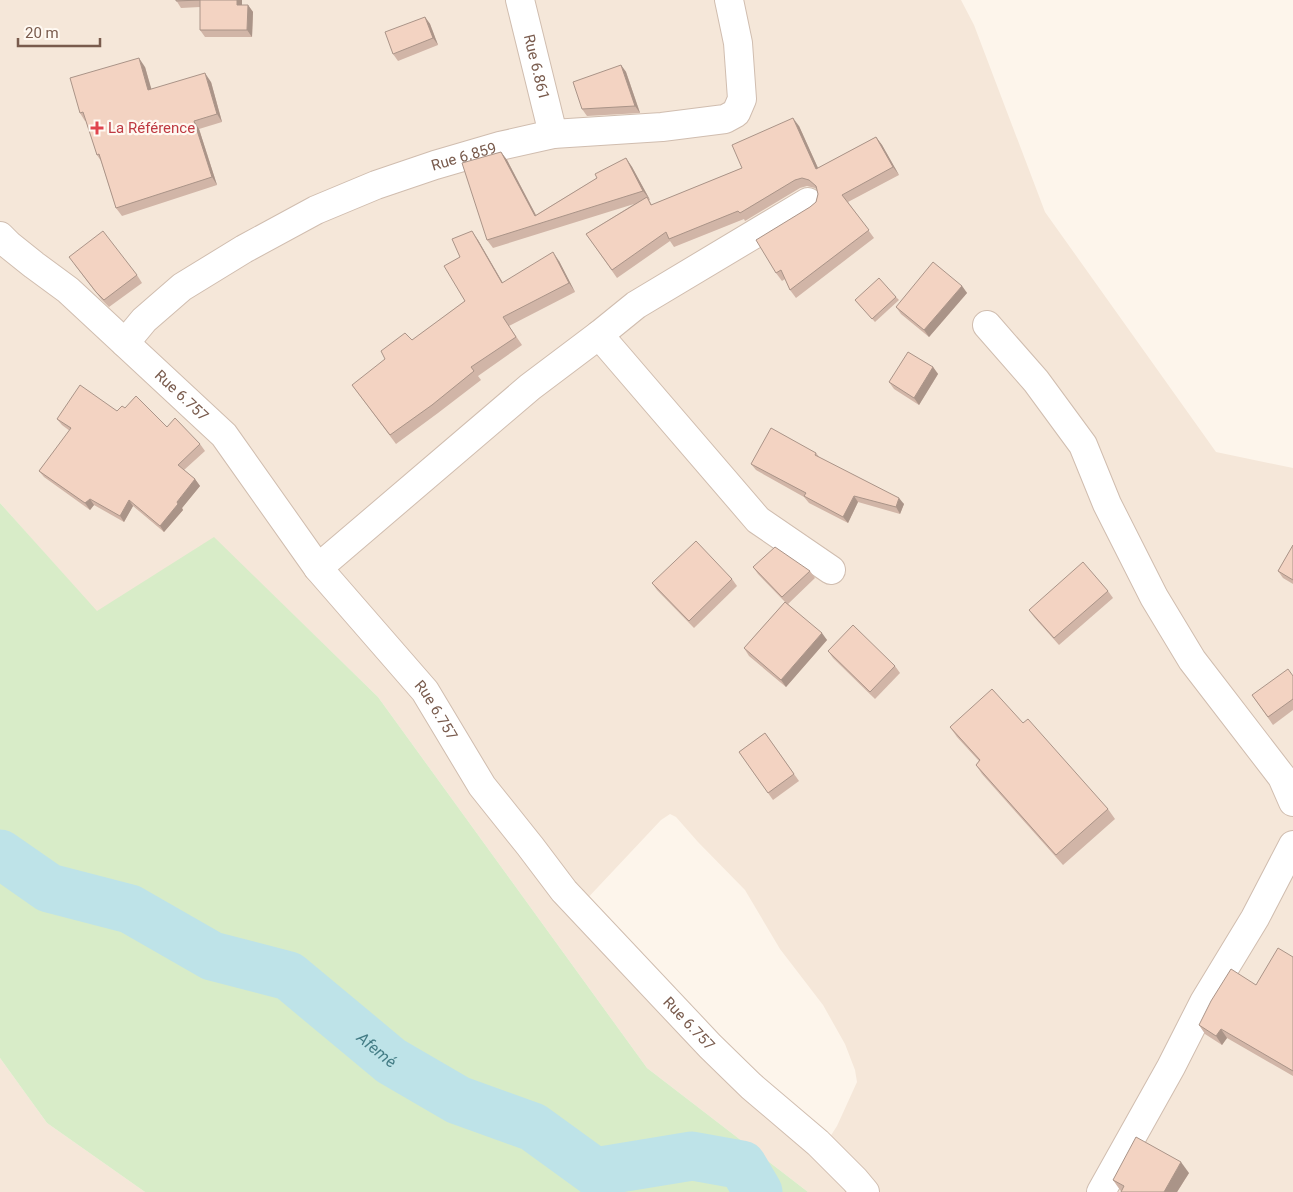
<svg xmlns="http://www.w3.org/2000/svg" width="1293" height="1192" font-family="Roboto,sans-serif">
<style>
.residential{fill:#f5e7d9;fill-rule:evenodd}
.green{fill:#d8ecc8}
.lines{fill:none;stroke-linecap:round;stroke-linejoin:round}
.river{stroke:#bee3e8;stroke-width:49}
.minor-casing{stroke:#d0bdaf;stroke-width:30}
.minor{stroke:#fff;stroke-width:28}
.wall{fill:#d1b5a7}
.shaded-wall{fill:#aa9488}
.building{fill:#f3d3c2;stroke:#aa9488}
.health-dot{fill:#e0444e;stroke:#fff9f2;stroke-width:2}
.labels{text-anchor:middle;stroke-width:4.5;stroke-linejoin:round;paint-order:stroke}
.street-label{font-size:15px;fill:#795b4d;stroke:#fff9f2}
.health-label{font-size:15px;fill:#be3a42;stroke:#fff9f2;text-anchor:start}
.water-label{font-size:16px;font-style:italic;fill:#437c85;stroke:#fff9f2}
</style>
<rect width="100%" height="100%" fill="#fdf5eb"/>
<g class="residential">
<path d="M 0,0 L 961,0 L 974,25 L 1045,212 L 1216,452 L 1293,468 L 1293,1192 L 808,1192 L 647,1068 L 378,697 L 214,538 L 97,612 L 0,503 ZM 670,814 L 676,817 L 698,842 L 745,890 L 780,949 L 823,1005 L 845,1044 L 855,1070 L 857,1082 L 837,1126 L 826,1143 L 583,903 L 661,820 Z"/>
<polygon points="0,1058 47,1123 145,1192 0,1192"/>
</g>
<polygon class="green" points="0,503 97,611 214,537 378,697 647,1068 808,1192 145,1192 47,1123 0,1058"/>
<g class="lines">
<path class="river" id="s1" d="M 0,854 L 49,888 L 130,909 L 212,956 L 289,976 L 391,1061 L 458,1100 L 533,1127 L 595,1172 L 692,1156 L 742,1165 L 758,1192"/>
<defs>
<g id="minor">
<path id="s2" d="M 520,0 L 553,134"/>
<path id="s3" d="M 0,236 L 9,245 L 34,265 L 68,290 L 224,435 L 318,568 L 425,691 L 482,786 L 530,846 L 564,891 L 710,1046 L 751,1086 L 818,1143 L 855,1180 L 865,1192"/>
<polyline points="987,325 1036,381 1083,445 1107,504 1154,597 1192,660 1282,777 1293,802"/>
<polyline points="599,335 758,520 831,570"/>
<path id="s4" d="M 125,343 L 144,320 L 182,287 L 244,249 L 316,210 L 376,185 L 435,165 L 500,146 L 553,134 L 662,127 L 725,119 L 736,113 L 742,99 L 738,43 L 729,0"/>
<polyline points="318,568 530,387 599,335 636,305 808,202"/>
<polyline points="1101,1192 1171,1067 1204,1002 1255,918 1293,845"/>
</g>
</defs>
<use href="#minor" class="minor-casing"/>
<use href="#minor" class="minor"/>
</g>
<g class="wall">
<polygon points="176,0 242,0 242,5 248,5 253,12 252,37 205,37 200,30 200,7 181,8"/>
<polygon points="425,17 430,24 438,45 398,61 393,54"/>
<polygon points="621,65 626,72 640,113 587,116 582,109"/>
<polygon points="145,67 151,89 211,82 222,122 199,129 217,185 122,216 116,208 101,161 97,155 86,121 85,121 80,113"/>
<polygon points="799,126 818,168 876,137 882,145 899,175 848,202 874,238 796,298 790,290 785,279 782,281 776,273 810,207 816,202 818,194 817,190 815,188 807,186 800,188 745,221 744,219 674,247 670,241 617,278 586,234 634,204 493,248 487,240 501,152 507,160 536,215 597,178 626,158 632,167 650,200 649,200 652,205 742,168"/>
<polygon points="478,240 503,283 559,261 575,292 509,326 522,345 478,376 481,380 438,413 396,444 352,385 465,301 460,257"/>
<polygon points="74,264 137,275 142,283 109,307 101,299"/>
<polygon points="962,286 967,293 929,337 901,314 896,307"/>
<polygon points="896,297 899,300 875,322 855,300"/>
<polygon points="933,367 938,374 919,405 894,389 889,382"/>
<polygon points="125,408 167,427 200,444 205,451 184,470 195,479 200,486 182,508 183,510 164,532 133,506 124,522 94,505 90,510 44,477 39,471 70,431 62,425 57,419 117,411"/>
<polygon points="816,453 820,458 904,504 900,514 858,502 848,523 809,503 804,497 756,470 751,464"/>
<polygon points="1293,545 1293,584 1283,578 1278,571"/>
<polygon points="753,567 810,571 815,578 788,604 827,640 786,687 749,656 744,648 785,602 758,574"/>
<polygon points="732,579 737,586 694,628 657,590 652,583"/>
<polygon points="1108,591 1113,598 1059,645 1034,617 1029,610"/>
<polygon points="828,651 895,666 900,673 875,699 833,658"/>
<polygon points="1293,676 1293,710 1273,725 1252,695"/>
<polygon points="1023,723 1108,809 1115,819 1063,865 982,774 976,765 979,761 957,737 950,727"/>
<polygon points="765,733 799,781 773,800 739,752"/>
<polygon points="1293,957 1293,1076 1227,1038 1222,1045 1205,1034 1199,1025 1256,985"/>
<polygon points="1189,1173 1177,1192 1121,1192 1121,1191 1120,1190 1113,1180"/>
</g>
<g class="shaded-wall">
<polygon points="237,0 242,0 242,12 237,5"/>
<polygon points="248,5 253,12 252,37 247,30"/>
<polygon points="425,17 430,24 438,45 433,38"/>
<polygon points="139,58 145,67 154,98 148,90"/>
<polygon points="621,65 626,72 640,113 635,106"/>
<polygon points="205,73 211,82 222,122 217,114"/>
<polygon points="793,118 799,126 822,177 816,169"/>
<polygon points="194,121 199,129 217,185 212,177"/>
<polygon points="876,137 882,145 899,175 893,167"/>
<polygon points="501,152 507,160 541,225 535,216"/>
<polygon points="626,158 632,167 650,200 643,191"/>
<polygon points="472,231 478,240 508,292 502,283"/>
<polygon points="553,252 559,261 575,292 569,283"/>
<polygon points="962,286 967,293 929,337 924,330"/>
<polygon points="933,367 938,374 919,405 914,398"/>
<polygon points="195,479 200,486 182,508 183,510 164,532 160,526 177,502"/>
<polygon points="854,496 858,502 848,523 843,517"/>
<polygon points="899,498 904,504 900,514 896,507"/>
<polygon points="90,499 94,505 90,510 85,503"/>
<polygon points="129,500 133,506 124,522 120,516"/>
<polygon points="822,633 827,640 786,687 781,680"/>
<polygon points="1221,1029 1227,1038 1222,1045 1216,1036"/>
<polygon points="1181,1162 1189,1173 1177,1192 1164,1192"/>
</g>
<g class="building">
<polygon points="176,0 237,0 237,5 248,5 247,30 200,30 200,0 176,1"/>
<polygon points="425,17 433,38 393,54 385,32"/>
<polygon points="139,58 148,90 205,73 217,114 194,121 212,177 116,208 99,154 97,155 83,112 80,113 70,78"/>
<polygon points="621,65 635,106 582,109 573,82"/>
<polygon points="793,118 816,169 876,137 893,167 842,195 869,230 790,290 781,270 776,273 756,240 810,207 816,202 818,194 816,186 809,180 802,178 795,180 740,213 738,211 669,239 666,232 612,270 586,234 647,197 651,205 742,168 732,145"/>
<polygon points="501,152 535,216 597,178 595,174 626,158 643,191 487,240 462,163"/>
<polygon points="103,231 137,275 104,300 96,292 69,257"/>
<polygon points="472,231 502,283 553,252 569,283 503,317 516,337 471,367 474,371 432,405 390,435 352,385 385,359 381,351 405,333 412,340 465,301 444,266 460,257 452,239"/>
<polygon points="933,262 962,286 924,330 896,307"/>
<polygon points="879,278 896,297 872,319 855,300"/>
<polygon points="908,352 933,367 914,398 889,382"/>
<polygon points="80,385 117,411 122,406 125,408 136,396 167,427 175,418 200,444 178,465 195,479 177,502 178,504 160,526 129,500 120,516 90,499 85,503 39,471 71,428 57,419"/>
<polygon points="771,428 816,453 815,455 899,498 896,507 854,496 843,517 804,496 806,493 751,464"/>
<polygon points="696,541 732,579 689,621 652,583"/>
<polygon points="1293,545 1293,580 1278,571"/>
<polygon points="775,547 810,571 782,597 753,567"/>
<polygon points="1083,562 1108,591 1054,638 1029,610"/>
<polygon points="785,602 822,633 781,680 744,648"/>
<polygon points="853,625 895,666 870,692 828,651"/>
<polygon points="1288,669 1293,676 1293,699 1268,717 1252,695"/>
<polygon points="992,689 1023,723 1028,719 1108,809 1056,855 976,765 980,760 950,727"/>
<polygon points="765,733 794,774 768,793 739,752"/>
<polygon points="1278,948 1293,957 1293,1071 1221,1029 1216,1036 1199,1025 1211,1001 1231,969 1256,985"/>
<polygon points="1136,1137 1181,1162 1164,1192 1121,1192 1124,1186 1113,1180"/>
</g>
<path class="health-dot" d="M94.5 120.5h5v5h5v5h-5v5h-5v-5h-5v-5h5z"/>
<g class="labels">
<g class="street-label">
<text dy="5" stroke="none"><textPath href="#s2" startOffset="69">Rue 6.861</textPath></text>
<text dy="5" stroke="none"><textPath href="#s4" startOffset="392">Rue 6.859</textPath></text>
<text dy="5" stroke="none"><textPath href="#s3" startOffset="242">Rue 6.757</textPath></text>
<text dy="5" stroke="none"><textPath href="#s3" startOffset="648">Rue 6.757</textPath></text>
<text dy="5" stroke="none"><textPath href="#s3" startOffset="1052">Rue 6.757</textPath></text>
</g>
<g class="health-label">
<text x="108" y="133">La Référence</text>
</g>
<g class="water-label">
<text dy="6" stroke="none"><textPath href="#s1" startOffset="432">Afemé</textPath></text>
</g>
</g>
<path d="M18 38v8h82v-8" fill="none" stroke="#795b4d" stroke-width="2.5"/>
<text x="25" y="38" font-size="15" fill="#795b4d" stroke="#fff9f2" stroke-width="4" paint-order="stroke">20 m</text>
</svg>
